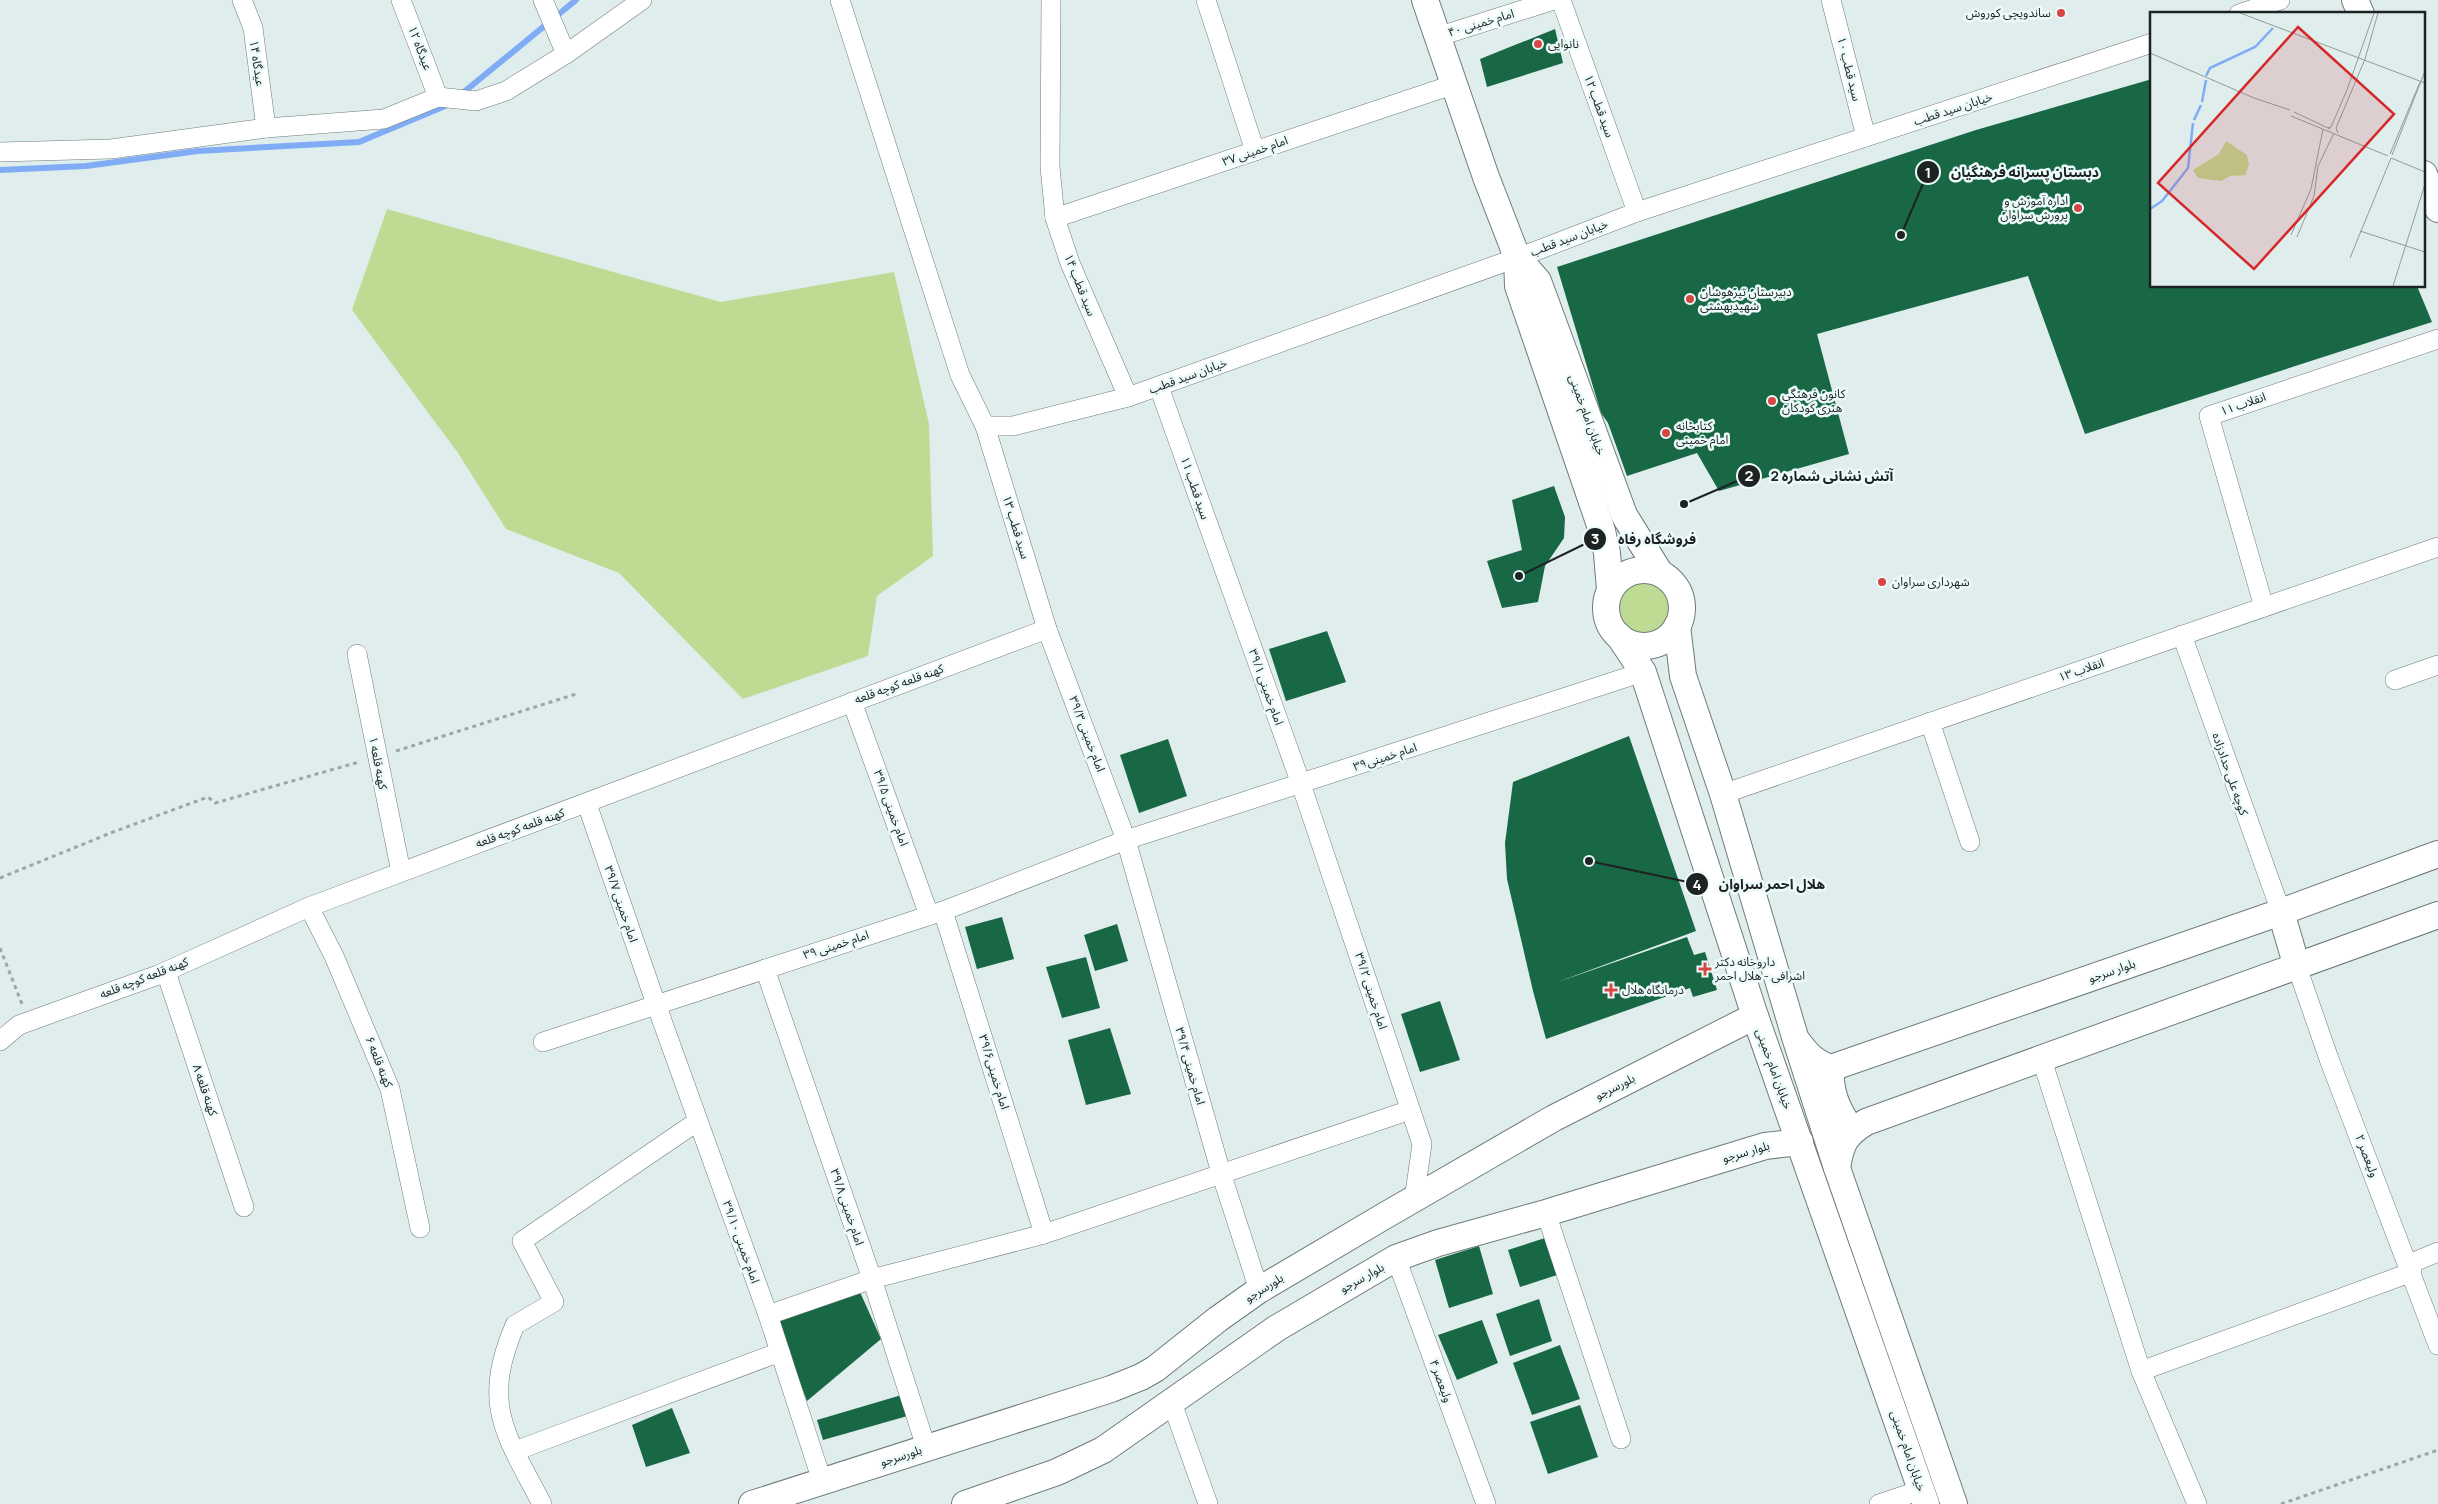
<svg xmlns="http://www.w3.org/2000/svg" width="2438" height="1504" font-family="Manrope,'Noto Sans Arabic',sans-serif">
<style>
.green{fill:#bedb94}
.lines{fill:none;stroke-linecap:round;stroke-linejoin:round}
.stream{stroke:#80acf6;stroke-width:6}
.building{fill:#186845}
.street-casing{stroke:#6e7b7b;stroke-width:20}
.secondary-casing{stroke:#6e7b7b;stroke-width:28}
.path{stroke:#9ba6a6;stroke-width:3;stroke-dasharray:4 4;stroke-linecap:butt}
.street{stroke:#fff;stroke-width:19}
.secondary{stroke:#fff;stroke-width:26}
.poi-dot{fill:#d64744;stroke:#ecfbfa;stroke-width:2}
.labels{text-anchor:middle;stroke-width:5;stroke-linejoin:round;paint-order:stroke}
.poi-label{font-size:12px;fill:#1d2222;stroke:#ecfbfa;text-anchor:start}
.street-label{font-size:12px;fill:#1d2222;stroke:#ecfbfa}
.inset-river{fill:none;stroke:#80acf6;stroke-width:2.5}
.inset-road{fill:none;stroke:#919c9c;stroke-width:1}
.view{fill:#d62828;fill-opacity:0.15;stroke:#d62828;stroke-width:2.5}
.inset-edge{fill:none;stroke:#1d2222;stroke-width:2.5}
.leader{fill:none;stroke:#1d2222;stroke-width:2}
.callout-dot{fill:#1d2222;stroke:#ecfbfa;stroke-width:2}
.mark-label{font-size:15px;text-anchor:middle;font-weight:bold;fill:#fff}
.callout-label{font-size:14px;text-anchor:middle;font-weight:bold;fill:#1d2222;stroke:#ecfbfa;stroke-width:5;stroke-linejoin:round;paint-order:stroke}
</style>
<rect width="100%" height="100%" fill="#dfeded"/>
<g class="green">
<polygon points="387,209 721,302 894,272 929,424 933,556 877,596 868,656 743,699 619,573 506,529 458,453 352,310"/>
<circle cx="1644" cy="607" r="26"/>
</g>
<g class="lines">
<g class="stream">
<polyline points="459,96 576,0"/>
<polyline points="0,170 86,166 198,151 359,142 450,104"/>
</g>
</g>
<g class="building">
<polygon points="1555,29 1563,63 1487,87 1480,59"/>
<polygon points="2152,79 2152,286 2417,286 2432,322 2085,434 2028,276 1817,334 1849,454 1719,491 1697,453 1627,476 1608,423 1601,413 1557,267 1976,130"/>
<polygon points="1554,486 1565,517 1564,538 1545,566 1538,602 1502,608 1487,561 1522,550 1512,500"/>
<polygon points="1327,631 1346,682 1286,701 1269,649"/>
<polygon points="1629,736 1696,931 1555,983 1687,937 1694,955 1705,952 1717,990 1693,997 1690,988 1546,1039 1533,991 1507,879 1505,843 1513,782"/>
<polygon points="1168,739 1187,796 1139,813 1120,755"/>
<polygon points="1002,917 1014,959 977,969 965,927"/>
<polygon points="1117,924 1128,961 1095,971 1084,935"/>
<polygon points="1086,957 1100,1008 1062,1018 1046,967"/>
<polygon points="1440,1001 1460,1060 1420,1072 1401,1014"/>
<polygon points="1110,1028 1131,1094 1086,1105 1068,1040"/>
<polygon points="1545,1238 1557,1275 1520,1287 1508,1250"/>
<polygon points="1479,1246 1493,1294 1449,1308 1435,1260"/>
<polygon points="860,1292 881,1339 807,1401 777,1322"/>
<polygon points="1539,1299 1552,1341 1510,1356 1496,1314"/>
<polygon points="1482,1320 1498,1363 1457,1380 1438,1335"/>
<polygon points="1560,1345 1580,1399 1532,1415 1513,1363"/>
<polygon points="905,1394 911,1415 823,1440 817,1420"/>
<polygon points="1580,1405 1598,1457 1548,1474 1530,1422"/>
<polygon points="672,1408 690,1453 646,1467 632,1425"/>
</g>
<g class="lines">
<defs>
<g id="street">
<polyline points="242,0 253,28 266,128"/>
<polyline points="401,0 438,97"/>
<polyline points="543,0 566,54"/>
<polyline points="840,0 960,375 985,426 1047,629 1126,840 1221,1173 1259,1290"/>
<polyline points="1051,0 1050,167 1055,218 1070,263 1128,397"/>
<polyline points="1206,0 1255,151"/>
<polyline points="1561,0 1637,212"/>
<polyline points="1831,0 1866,137"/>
<polyline points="2239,14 2280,0"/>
<polyline points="1437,37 1554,0"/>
<polyline points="0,152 111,149 266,128 384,119 438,97 476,101 506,91 566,54 642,0"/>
<polyline points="1055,218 1455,84"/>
<polyline points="1159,387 1301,784 1422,1144 1414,1200"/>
<polyline points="985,426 1013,426 1128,397 1533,252 1637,212 2152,43"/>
<polyline points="2264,607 2209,416 2438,339"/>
<polyline points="2182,635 2281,912"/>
<polyline points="357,654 401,872"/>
<polyline points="2395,680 2438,665"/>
<polyline points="852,702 929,915"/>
<polyline points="1930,722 1970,842"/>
<polyline points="1723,794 2438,547"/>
<polyline points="587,804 656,1004 768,1315 822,1481"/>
<polyline points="309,907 334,956 390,1089 420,1228"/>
<polyline points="943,911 1044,1234"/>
<polyline points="2297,967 2329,1059 2438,1345"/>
<polyline points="765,969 872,1279 926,1447"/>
<polyline points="166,972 244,1207"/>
<polyline points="0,1041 19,1025 158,975 309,907 1047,629"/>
<polyline points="543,1042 943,911 1126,840 1643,672"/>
<polyline points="2042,1060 2141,1371 2197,1504"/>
<polyline points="1546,1213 1621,1439"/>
<polyline points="1396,1258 1486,1504"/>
<polyline points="2409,1264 2438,1252"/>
<polyline points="768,1315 872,1279 1044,1234 1410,1110"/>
<polyline points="2141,1371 2412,1272"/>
<polyline points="1172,1403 1208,1504"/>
<polyline points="515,1451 780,1352"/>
<path d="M 542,1504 C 505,1433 481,1405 515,1325 L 554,1302 L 522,1241 L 698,1121"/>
<polyline points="1879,1504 1921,1490"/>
</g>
<g id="secondary">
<polyline points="1425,0 1486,177 1517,257 1538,281 1624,515 1660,573"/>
<polyline points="2355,0 2361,14"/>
<polyline points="2424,174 2438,209"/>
<polyline points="1517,257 1518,286 1602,531 1607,553 1610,590"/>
<circle cx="1644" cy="608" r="38"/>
<polyline points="1677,626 1683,676 1723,794 1795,1037 1837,1168 1954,1504"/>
<polyline points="1619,636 1643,672 1755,1016 1926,1504"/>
<polyline points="2281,912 2297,967"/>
<path d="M 1798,1042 C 1808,1055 1815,1063 1831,1068 L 2281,912 L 2438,854"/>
<path d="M 1831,1068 C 1829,1091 1838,1112 1852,1130"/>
<path d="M 1837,1168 C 1841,1143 1845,1135 1866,1122 L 2438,915"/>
<polyline points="752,1504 1111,1389 1141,1377 1155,1369 1218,1319 1259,1290 1386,1215 1554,1118 1755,1016"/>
<polyline points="965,1504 1057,1472 1103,1450 1277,1328 1396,1258 1438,1243 1546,1213 1765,1146 1800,1142"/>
</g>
</defs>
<use href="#street" class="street-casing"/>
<use href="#secondary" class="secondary-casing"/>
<g class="path">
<polyline points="396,751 576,694"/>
<polyline points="0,878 113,832 208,797 215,803 359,762"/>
<polyline points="0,948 22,1004"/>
<polyline points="2281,1504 2438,1450"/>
</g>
<use href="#street" class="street"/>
<use href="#secondary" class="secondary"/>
</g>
<g class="poi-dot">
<circle cx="2061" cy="13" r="5"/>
<circle cx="1538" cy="44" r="5"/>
<circle cx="2078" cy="208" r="5"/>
<circle cx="1690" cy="299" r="5"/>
<circle cx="1772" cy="401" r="5"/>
<circle cx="1666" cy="433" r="5"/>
<circle cx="1882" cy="582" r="5"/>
<path d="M1702.5 961.5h5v5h5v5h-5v5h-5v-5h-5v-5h5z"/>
<path d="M1608.5 982.5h5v5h5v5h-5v5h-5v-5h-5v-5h5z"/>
</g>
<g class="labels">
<g class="poi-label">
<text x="2051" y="17" text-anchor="end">ساندویچی کوروش</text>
<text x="1548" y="48">نانوایی</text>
<text x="2068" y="205" text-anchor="end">اداره آموزش و<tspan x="2068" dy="14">پرورش سراوان</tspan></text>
<text x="1700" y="296">دبیرستان تیزهوشان<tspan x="1700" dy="14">شهیدبهشتی</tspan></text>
<text x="1782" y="398">کانون فرهنگی<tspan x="1782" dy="14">هنری کودکان</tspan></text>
<text x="1676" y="430">کتابخانه<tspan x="1676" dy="14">امام خمینی</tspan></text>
<text x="1892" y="586">شهرداری سراوان</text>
<text x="1715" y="966">داروخانه دکتر<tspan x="1715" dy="14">اشرافی - هلال احمر</tspan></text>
<text x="1622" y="994">درمانگاه هلال</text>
</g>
<g class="street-label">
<text transform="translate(1481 23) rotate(-17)" y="4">امام خمینی ۴۰</text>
<text transform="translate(420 48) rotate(69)" y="4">عیدگاه ۱۲</text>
<text transform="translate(257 63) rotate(82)" y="4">عیدگاه ۱۴</text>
<text transform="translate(1849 69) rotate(76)" y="4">سید قطب ۱۰</text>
<text transform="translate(1599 106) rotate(70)" y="4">سید قطب ۱۲</text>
<text transform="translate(1953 109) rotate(-18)" y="4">خیابان سید قطب</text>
<text transform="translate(1255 151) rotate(-19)" y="4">امام خمینی ۳۷</text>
<text transform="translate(1569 238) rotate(-21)" y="4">خیابان سید قطب</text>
<text transform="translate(1080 285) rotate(68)" y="4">سید قطب ۱۴</text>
<text transform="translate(1188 376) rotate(-20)" y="4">خیابان سید قطب</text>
<text transform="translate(2243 404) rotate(-19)" y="4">انقلاب ۱۱</text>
<text transform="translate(1587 415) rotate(70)" y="4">خیابان امام خمینی</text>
<text transform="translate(1195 488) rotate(71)" y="4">سید قطب ۱۱</text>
<text transform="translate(1016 527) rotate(73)" y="4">سید قطب ۱۳</text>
<text transform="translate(2081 670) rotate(-19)" y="4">انقلاب ۱۳</text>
<text transform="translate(899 684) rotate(-20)" y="4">کهنه قلعه کوچه قلعه</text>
<text transform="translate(1266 687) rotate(70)" y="4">امام خمینی ۳۹/۱</text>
<text transform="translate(1087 734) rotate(69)" y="4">امام خمینی ۳۹/۳</text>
<text transform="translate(1385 757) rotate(-18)" y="4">امام خمینی۳۹</text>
<text transform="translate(378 763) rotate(79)" y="4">کهنه قلعه ۱</text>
<text transform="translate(2230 774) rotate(71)" y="4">کوچه علی حدادزاده</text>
<text transform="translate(891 808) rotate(70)" y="4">امام خمینی ۳۹/۵</text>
<text transform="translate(520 828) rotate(-20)" y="4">کهنه قلعه کوچه قلعه</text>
<text transform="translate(621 904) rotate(71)" y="4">امام خمینی ۳۹/۷</text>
<text transform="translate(836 945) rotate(-18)" y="4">امام خمینی ۳۹</text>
<text transform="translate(2112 971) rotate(-19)" y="4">بلوار سرجو</text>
<text transform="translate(144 978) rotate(-21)" y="4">کهنه قلعه کوچه قلعه</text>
<text transform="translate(1371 991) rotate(72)" y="4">امام خمینی ۳۹/۲</text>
<text transform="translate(379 1062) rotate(68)" y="4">کهنه قلعه ۶</text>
<text transform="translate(1190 1066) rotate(74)" y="4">امام خمینی ۳۹/۴</text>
<text transform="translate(1774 1069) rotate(70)" y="4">خیابان امام خمینی</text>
<text transform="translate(994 1072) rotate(73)" y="4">امام خمینی۳۹/۶</text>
<text transform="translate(1615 1087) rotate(-27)" y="4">بلورسرجو</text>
<text transform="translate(205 1090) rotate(71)" y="4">کهنه قلعه ۸</text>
<text transform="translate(1746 1152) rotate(-16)" y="4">بلوار سرجو</text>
<text transform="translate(2367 1156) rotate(69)" y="4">ولیعصر ۲</text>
<text transform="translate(847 1207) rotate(71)" y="4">امام خمینی ۳۹/۸</text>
<text transform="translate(741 1242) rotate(70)" y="4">امام خمینی ۳۹/۱۰</text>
<text transform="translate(1362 1278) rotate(-29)" y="4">بلوار سرجو</text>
<text transform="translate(1264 1288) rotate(-32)" y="4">بلورسرجو</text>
<text transform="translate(1441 1381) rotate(70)" y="4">ولیعصر ۴</text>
<text transform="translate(1908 1451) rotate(71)" y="4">خیابان امام خمینی</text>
<text transform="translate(901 1456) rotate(-18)" y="4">بلورسرجو</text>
</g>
</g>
<g transform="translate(2150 12)">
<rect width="275" height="275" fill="#dfeded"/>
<path d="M 76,129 L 97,143 L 99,153 L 95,163 L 80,164 L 71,169 L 48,166 L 43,158 L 69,142 Z" fill="#bedb94"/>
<path class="inset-river" d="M 56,64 L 60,56 L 105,35 L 123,16M 52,90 L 56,68M 44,108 L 51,93M 0,197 L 12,189 L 38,156 L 43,111"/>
<path class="inset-road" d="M 90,1 L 275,71M 0,41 L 104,86 L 140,98M 144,100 L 180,117M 141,104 L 238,144M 178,116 L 181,115 L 197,78 L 224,1M 188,121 L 186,116 L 215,47 L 228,1M 240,142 L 270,70M 242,143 L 275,59M 241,146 L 275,160M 210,219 L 275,240M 141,223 L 161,177 L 173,117M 147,225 L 164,184 L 168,154 L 184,121M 200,246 L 241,146M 243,274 L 275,172"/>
<path class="view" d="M 148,15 L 244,102 L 104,257 L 8,171 Z"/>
<rect width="275" height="275" class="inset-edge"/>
</g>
<path class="leader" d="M1901 235L1928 172M1684 504L1749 476M1519 576L1595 539M1589 861L1697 884"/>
<g class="callout-dot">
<circle cx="1901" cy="235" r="5"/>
<circle cx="1684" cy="504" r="5"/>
<circle cx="1519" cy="576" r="5"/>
<circle cx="1589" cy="861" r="5"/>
<circle cx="1928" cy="172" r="12"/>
<circle cx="1749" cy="476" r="12"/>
<circle cx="1595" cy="539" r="12"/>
<circle cx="1697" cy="884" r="12"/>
</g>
<g class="mark-label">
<text x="1928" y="178">1</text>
<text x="1749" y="481">2</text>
<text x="1595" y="544">3</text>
<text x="1697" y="890">4</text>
</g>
<g class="callout-label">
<text x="2025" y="177">دبستان پسرانه فرهنگیان</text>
<text x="1832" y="481">آتش نشانی شماره 2</text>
<text x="1657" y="544">فروشگاه رفاه</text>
<text x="1772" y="889">هلال احمر سراوان</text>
</g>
</svg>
